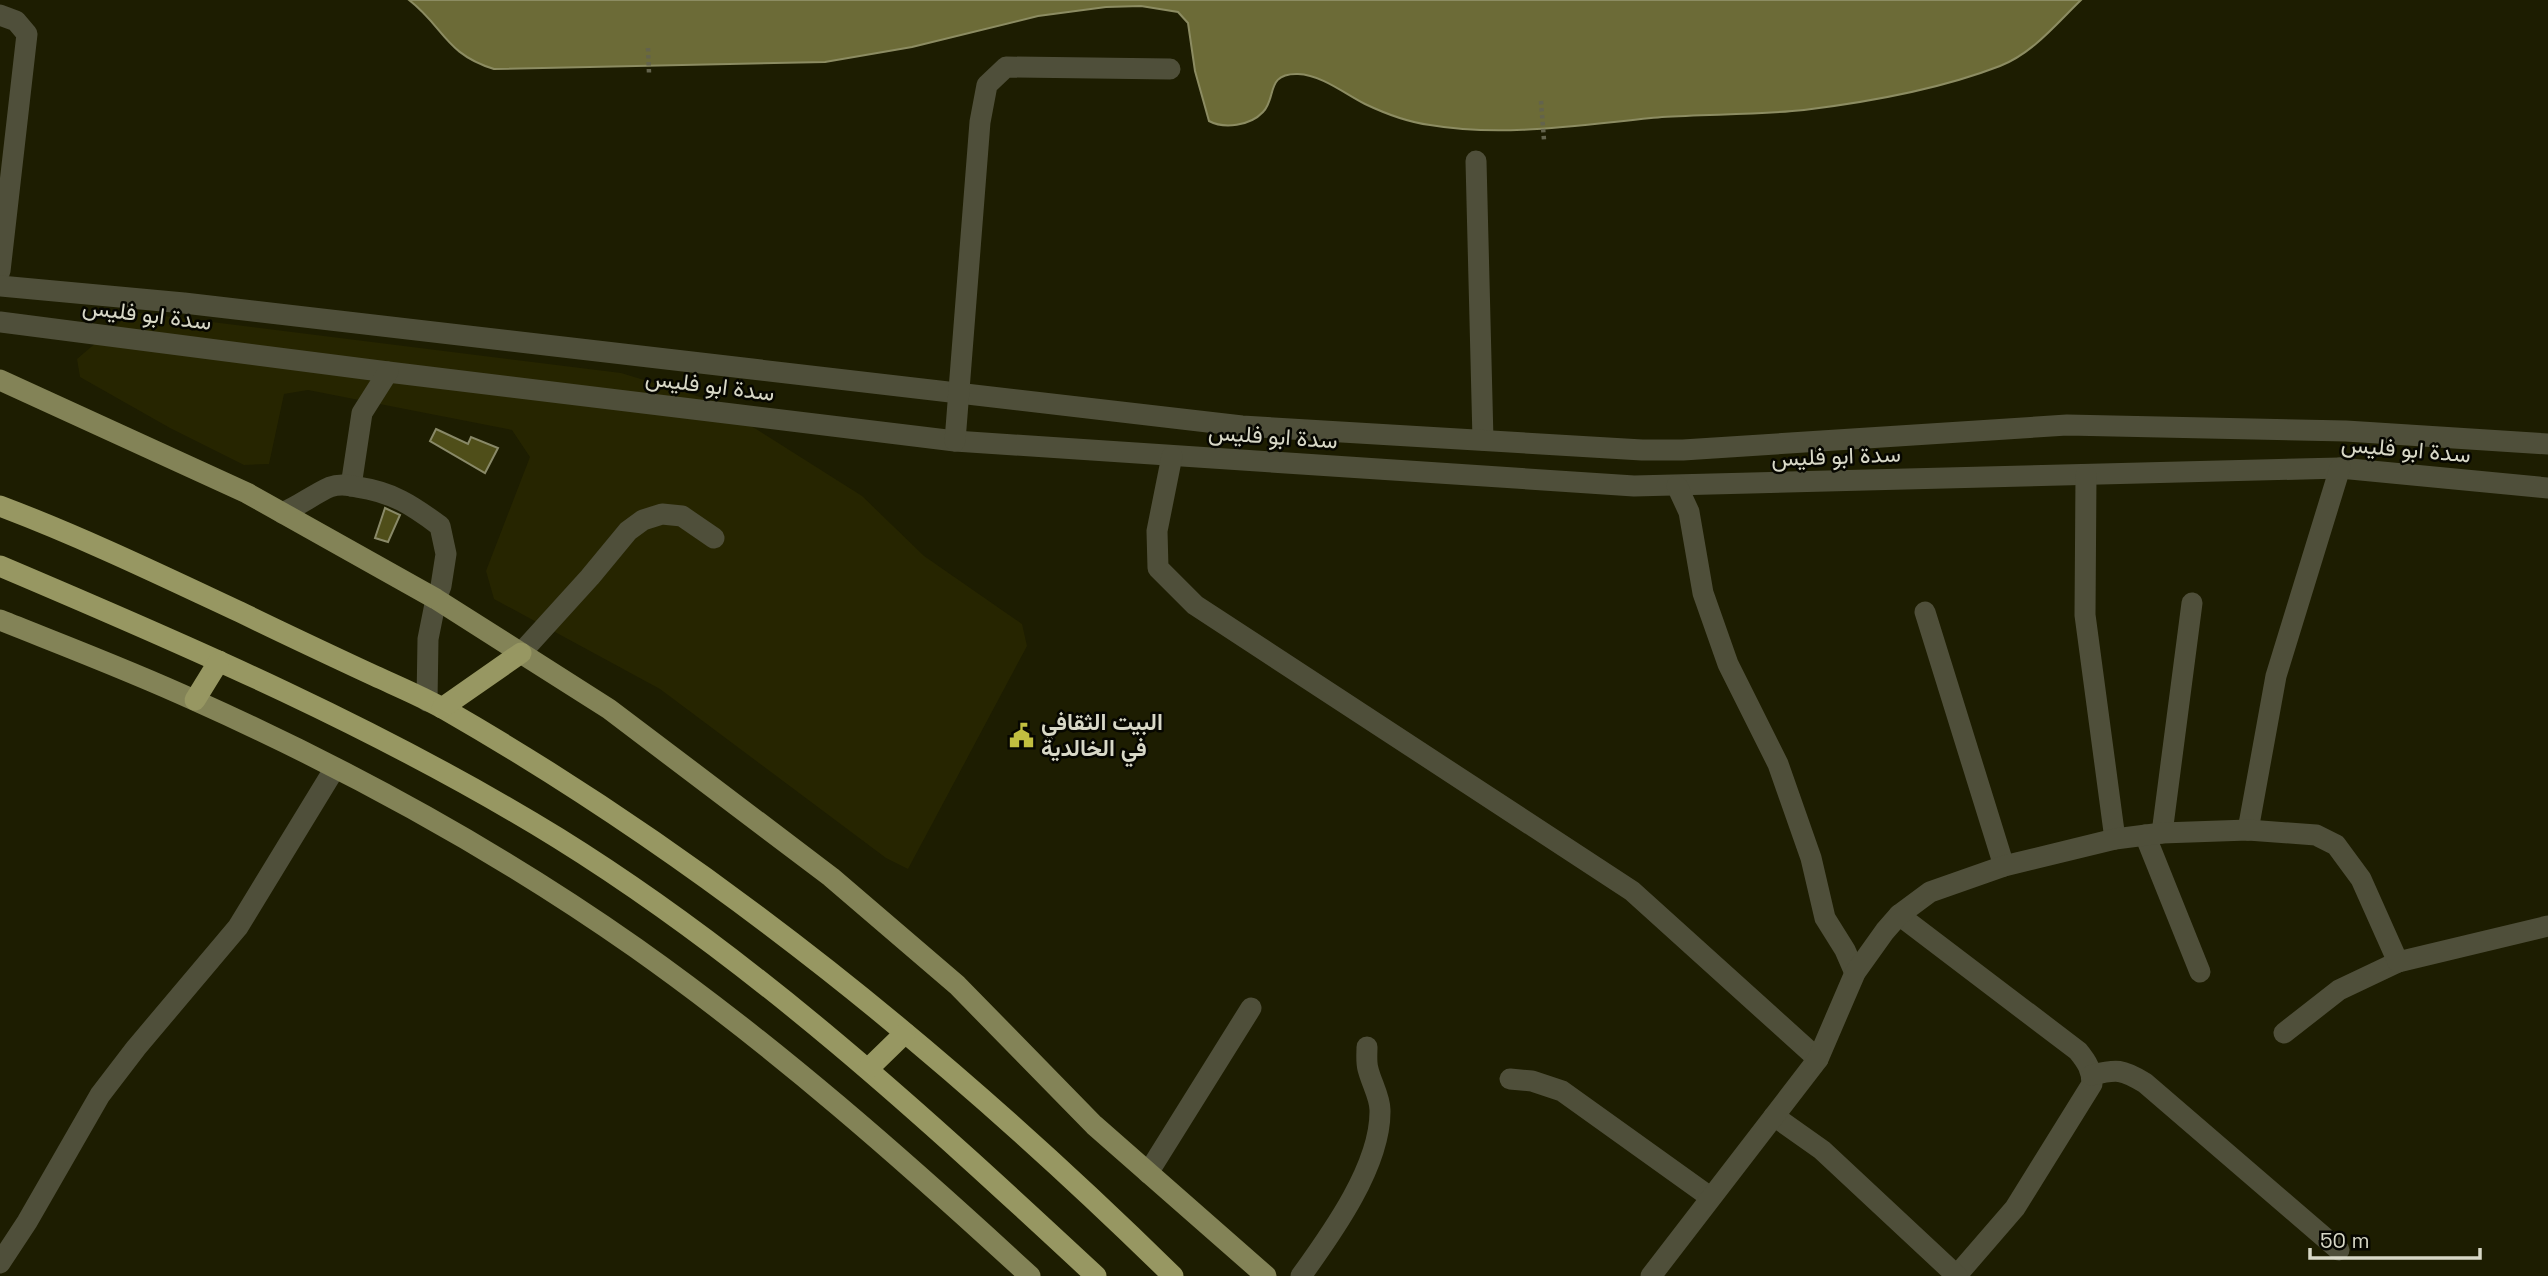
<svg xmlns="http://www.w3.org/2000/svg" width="2548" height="1276" font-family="'Space Grotesk',Vazirmatn,sans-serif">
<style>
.built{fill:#262500}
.water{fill:#6c6b37;stroke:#8c8c62;stroke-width:2}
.building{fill:#4f4e19;stroke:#898968;stroke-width:2}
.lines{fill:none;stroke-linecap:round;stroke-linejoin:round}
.path{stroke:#63634c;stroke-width:4.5;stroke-dasharray:3.5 3.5;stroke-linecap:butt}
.minor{stroke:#4f4f3a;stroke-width:21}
.major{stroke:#838357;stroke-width:21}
.highway{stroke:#979762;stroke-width:21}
.labels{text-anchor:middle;stroke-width:5;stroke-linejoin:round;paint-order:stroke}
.street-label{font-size:23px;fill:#d8d8c7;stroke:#070701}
.poi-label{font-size:23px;font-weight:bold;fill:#d8d8c7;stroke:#070701;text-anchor:start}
</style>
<rect width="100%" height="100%" fill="#1d1d01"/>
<polygon class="built" points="132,312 621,373 710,400 862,496 924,556 1022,624 1027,646 908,869 886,858 660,689 494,599 486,571 530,457 512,430 308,390 284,394 269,464 244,465 170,428 80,377 77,359"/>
<path class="water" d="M 409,0 L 2081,0 C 2056,24 2033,53 2000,66 C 1938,90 1869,102 1804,110 C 1757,115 1709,114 1662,117 C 1586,124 1506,138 1430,125 C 1407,122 1386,114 1365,104 C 1345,94 1322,75 1298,74 C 1265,73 1277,98 1263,112 C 1250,126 1224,129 1209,121 L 1195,71 L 1188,23 L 1178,12 L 1141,6 L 1106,7 L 1038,16 L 912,47 L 825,62 L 494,69 C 445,54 444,27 409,0 Z"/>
<g class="building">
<polygon points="436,429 468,444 471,437 498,448 485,473 430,441"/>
<polygon points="385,508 400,515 388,542 375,538"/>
</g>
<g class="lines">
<g class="path">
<polyline points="648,48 649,73"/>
<polyline points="1541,101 1544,140"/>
</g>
<g class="minor">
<polyline points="0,15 16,21 27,34 0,271"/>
<polyline points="1476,161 1483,440"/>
<polyline points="0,286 184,303 1242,426 1642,450 1683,450 2067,425 2346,431 2548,444"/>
<polyline points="0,322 388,372 955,441 1634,486 2340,468 2548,488"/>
<polyline points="955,441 980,122 987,85 1006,67 1170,69"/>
<polyline points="1172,456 1157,531 1158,568 1195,605 1632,891 1818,1059"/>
<polyline points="2086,475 2085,615 2115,839"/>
<polyline points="351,486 362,413 388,372"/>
<polyline points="1677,486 1689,512 1703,593 1728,664 1778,764 1811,858 1825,918 1845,950 1855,973"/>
<path d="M 282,513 C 299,506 314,494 330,487 C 338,484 349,485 357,487 C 392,492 412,505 440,526 L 446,554 L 441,586 L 436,599 L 428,639 L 427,701"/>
<polyline points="1925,612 2004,866"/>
<polyline points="521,653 590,577 628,531 643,520 662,514 682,516 714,538"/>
<polyline points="2248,830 2276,676 2340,468"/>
<polyline points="2162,833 2192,603"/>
<polyline points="2145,835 2200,972"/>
<path d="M 1899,915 L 2078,1051 C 2087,1062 2092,1070 2092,1084 L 2015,1208 L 1957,1275"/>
<polyline points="2284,1033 2339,990 2398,962"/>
<path d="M 2092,1075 C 2117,1069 2122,1069 2145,1083 L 2339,1250"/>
<polyline points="1510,1079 1532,1081 1562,1091 1710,1197"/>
<polyline points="1774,1116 1822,1150 1957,1276"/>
<polyline points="1148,1173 1251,1008"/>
<polyline points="0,1263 27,1222 100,1095 136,1048 238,927 335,768"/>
<path d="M 1301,1276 C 1332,1233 1381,1165 1380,1110 C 1380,1097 1371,1082 1368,1069 C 1366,1062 1367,1054 1367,1047"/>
<polyline points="1651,1276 1818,1059 1855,973 1885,931 1899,915 1930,892 2004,866 2115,839 2162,833 2248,830 2316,835 2336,845 2361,879 2398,962 2548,926"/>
</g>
<g class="major">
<polyline points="0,380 247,493 436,599 609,709 831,877 957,985 1094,1125 1266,1276"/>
<path d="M 0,620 C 65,646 131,671 194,700 C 348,769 498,851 636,948 C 776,1047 904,1160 1030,1276"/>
</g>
<g class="highway">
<path d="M 0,506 C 82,537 161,575 240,612 C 285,634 330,655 375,676 C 399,687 423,697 446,710 C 714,864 953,1060 1173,1276"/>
<path d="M 0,566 C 191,647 381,729 558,838 C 756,961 927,1119 1096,1276"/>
<polyline points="195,700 219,661"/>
<polyline points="442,708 521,653"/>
<polyline points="868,1069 905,1033"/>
</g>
</g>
<defs>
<symbol id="civic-bare" viewBox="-9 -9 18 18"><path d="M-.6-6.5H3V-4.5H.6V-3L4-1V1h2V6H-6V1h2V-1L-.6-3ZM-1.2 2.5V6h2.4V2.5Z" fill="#c1be40" stroke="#070701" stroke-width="2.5" paint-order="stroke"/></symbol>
</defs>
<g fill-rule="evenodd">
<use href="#civic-bare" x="1004" y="718" width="35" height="35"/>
</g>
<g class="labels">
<g class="street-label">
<text transform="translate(147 314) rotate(7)" y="8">سدة ابو فليس</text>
<text transform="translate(710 385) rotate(7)" y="8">سدة ابو فليس</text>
<text transform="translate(1273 436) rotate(4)" y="8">سدة ابو فليس</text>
<text transform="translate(2406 449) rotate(5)" y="8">سدة ابو فليس</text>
<text transform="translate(1836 456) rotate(-2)" y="8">سدة ابو فليس</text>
</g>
<g class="poi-label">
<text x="1041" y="730">البيت الثقافي<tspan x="1041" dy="26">في الخالدية</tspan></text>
</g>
</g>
<path d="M2310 1248v10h170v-10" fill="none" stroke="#d8d8c7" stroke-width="3.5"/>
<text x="2320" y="1248" font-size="21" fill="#d8d8c7" stroke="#070701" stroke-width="5" paint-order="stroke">50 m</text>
</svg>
